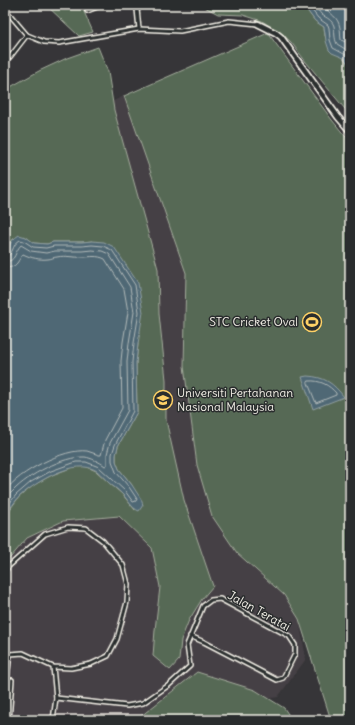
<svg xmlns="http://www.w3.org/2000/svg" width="355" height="725" font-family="Delius,sans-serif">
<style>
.built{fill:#453f44}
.green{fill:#566954;stroke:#a5ad9e}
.water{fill:#4f6874;stroke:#919fa2}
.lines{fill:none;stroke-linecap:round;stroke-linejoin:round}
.shore{stroke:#b2baba;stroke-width:1}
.street-casing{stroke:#f4f1e8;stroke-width:6}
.secondary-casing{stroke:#f4f1e8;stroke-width:8}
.street{stroke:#2a2d2e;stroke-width:3}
.secondary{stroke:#2a2d2e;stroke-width:4.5}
.labels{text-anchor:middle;stroke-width:3;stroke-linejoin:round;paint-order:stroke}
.poi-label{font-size:12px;fill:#f4f1e8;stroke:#2a2d2e;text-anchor:end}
.street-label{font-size:12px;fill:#f4f1e8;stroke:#2a2d2e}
</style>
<rect width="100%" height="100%" fill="#363538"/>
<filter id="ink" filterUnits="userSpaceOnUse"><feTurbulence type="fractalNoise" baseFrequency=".025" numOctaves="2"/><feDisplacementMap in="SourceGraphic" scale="8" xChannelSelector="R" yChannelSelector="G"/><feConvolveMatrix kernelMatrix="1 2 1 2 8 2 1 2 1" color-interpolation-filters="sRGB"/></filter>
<g filter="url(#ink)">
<polygon class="built" points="124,96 186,273 184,366 197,465 237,553 284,595 299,619 306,659 278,697 186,712 173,720 5,720 5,516 19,497 5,212 5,152"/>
<g class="green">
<polygon points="46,5 81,5 93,32 79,36"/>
<polygon points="201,5 303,5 315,21 324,27 325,36 350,66 350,115 306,62 291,42 281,33 262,21 243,15 218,14"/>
<polygon points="268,33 332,120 350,142 350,720 331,720 299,619 284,595 237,553 212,516 197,465 184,366 186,273 124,96"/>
<polygon points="98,47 108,72 114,110 158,269 159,314 166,380 166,420 184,500 213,586 202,599 189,620 181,640 179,660 170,670 153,656 155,630 160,587 152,548 119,516 63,521 27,538 5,564 5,516 19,497 34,485 52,475 76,466 85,466 96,471 108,482 122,494 135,510 132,485 119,469 116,461 116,455 118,446 137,412 136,363 138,344 92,241 82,242 53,242 47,244 34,243 26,237 13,239 8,248 5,261 5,90 39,71 67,58"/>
<polygon points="197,672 255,690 284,708 292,720 136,720"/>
</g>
<g class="water">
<polygon points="303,5 350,5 350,66 344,58 332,53 329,50 326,41 324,27 315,21"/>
<path d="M 19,235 L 26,237 L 34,243 L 47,244 L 53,242 L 82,242 L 92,241 L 104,242 L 114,247 L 138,283 L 143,312 L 138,344 L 136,363 L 137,412 L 118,446 L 116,455 L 116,461 L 119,469 L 132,485 L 141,499 L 143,505 L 139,511 C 131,508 128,499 122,494 C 118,489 112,486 108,482 C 104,478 101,474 97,471 C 76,457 36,482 20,496 C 14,502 10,509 5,516 L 5,261 C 8,249 8,242 19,235 Z"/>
<path d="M 307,376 C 325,377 333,383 344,397 L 313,409 L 302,377 Z"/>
</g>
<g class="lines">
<g class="shore">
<polyline points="308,5 318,18 328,25 329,28 330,40 333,48 346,55 350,58"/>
<path d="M 314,5 C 317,8 319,12 322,15 C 327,18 332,20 334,26 C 335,32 334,38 337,44 L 350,52"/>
<path d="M 322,5 C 327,12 336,15 339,24 C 341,29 340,35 341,40 L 350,44"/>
<path d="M 5,257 C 14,256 11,245 20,240 L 24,241 L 33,247 L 46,248 L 54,246 L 82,246 L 92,245 L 103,246 L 112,250 L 135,285 L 139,312 L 134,343 L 132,362 L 133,411 L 115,445 L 112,454 L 112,461 L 116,472 L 129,487 L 137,499 L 136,501 L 133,502 L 125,491 L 99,467 L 86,462 L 76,462 L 51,471 L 31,482 L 16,495 L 5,509"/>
<path d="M 5,262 C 17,261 14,252 21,245 L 31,251 L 46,253 L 55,251 L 82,251 L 92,250 L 102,251 L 109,254 L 130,287 L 134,312 L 129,343 L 127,362 L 128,410 L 110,443 L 107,454 L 107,465 L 105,466 C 100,462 91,458 85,457 C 63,456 28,475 13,491 C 10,494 7,497 5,501"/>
<path d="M 5,268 C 17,268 17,262 23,254 C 31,258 40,260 48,259 C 51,259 54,257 57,257 C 66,255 74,258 83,257 C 91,257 97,255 105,259 L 124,289 L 128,312 L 123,342 L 121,361 L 122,408 L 105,440 L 101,455 L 99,455 C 95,454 91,452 87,451 C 64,448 19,472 5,491"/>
<path d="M 309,381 C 320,380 329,385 336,393 L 336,395 L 316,403 L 308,383 Z"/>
</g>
<defs>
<g id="street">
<polyline points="135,5 137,9 139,29"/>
<polyline points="5,9 27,35 44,42 59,43 139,29 180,31 229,21 258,24"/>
<polyline points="137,9 145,5"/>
<polyline points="87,11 102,5"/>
<polyline points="10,57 27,35"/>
<polyline points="5,571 9,566 45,534 68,527 86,528 103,541 123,565 128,584 127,602 117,639 108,656 91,664 71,668 53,667 23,653 10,654 5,694"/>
<polyline points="56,698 127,706 143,703 169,685 190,666 187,645 203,606 211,600 220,599 289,636 295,645 295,654 283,678 277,680 204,642 190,636"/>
<polyline points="9,720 12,680"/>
<polyline points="53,720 56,698 53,667"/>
</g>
<polyline id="secondary" points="258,24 276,33 281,37 338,117 350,131"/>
</defs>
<use href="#street" class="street-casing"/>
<use href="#secondary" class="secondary-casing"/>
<use href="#street" class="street"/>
<use href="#secondary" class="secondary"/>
</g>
</g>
<defs>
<symbol id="stadium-ring" viewBox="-11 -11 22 22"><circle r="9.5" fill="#2a2d2e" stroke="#ffd166" stroke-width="1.5"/><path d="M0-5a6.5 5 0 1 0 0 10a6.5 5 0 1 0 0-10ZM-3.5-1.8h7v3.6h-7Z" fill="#ffd166"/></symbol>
<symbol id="university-ring" viewBox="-11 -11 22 22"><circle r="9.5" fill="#2a2d2e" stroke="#ffd166" stroke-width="1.5"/><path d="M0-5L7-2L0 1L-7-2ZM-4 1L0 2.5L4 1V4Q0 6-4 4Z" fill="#ffd166"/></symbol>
</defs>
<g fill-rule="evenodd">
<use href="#stadium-ring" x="301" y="311" width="22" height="22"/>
<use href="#university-ring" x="152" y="389" width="22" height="22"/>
</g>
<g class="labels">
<g class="poi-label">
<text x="298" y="326">STC Cricket Oval</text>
<text x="177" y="397" text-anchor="start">Universiti Pertahanan<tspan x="177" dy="14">Nasional Malaysia</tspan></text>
</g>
<g class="street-label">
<text transform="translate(259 611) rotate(29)" y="4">Jalan Teratai</text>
</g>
</g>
<rect width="355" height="725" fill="none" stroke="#2a2d2e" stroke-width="20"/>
<rect x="10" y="10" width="335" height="705" fill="none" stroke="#f4f1e8" stroke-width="1.5" filter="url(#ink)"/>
</svg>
